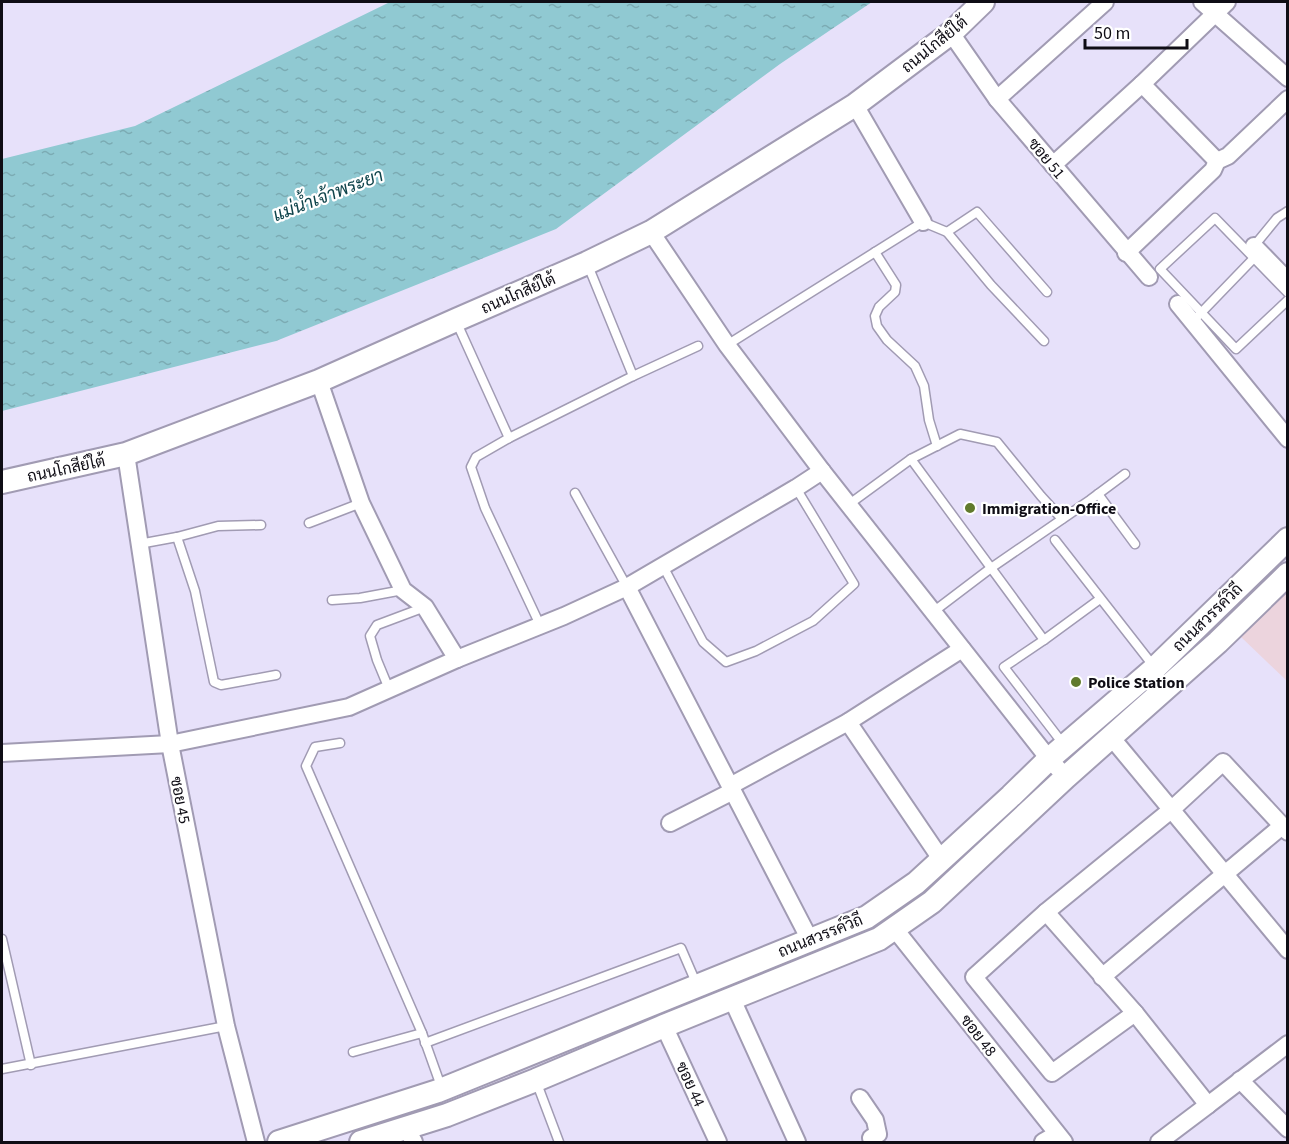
<svg xmlns="http://www.w3.org/2000/svg" width="1289" height="1144" font-family="'Source Sans 3',Sarabun,sans-serif">
<style>
.education{fill:#ecd4dd}
.water{fill:url(#water-ripples)}
.lines{fill:none;stroke-linecap:round;stroke-linejoin:round}
.lane-casing{stroke:#a19bb3;stroke-width:11}
.street-casing{stroke:#a19bb3;stroke-width:20}
.secondary-casing{stroke:#a19bb3;stroke-width:26}
.lane{stroke:#fff;stroke-width:8}
.street{stroke:#fff;stroke-width:16}
.secondary{stroke:#fff;stroke-width:22}
.poi-dot{fill:#617a2d;stroke:#fff;stroke-width:2}
.labels{text-anchor:middle;stroke-width:4.5;stroke-linejoin:round;paint-order:stroke}
.street-label{font-size:16px;fill:#0f0d15;stroke:#fff}
.poi-label{font-size:16px;font-weight:bold;fill:#0f0d15;stroke:#fff;text-anchor:start}
.water-label{font-size:18px;font-style:italic;fill:#0f444b;stroke:#fff}
</style>
<defs>
<pattern id="water-ripples" width="26" height="14" patternUnits="userSpaceOnUse" patternTransform="scale(1.5)"><rect width="26" height="14" fill="#90c9d2"/><path d="M2 4q2-2 4 0t4 0M15 11q2-2 4 0t4 0" fill="none" stroke="#7babb3"/></pattern>
</defs>
<rect width="100%" height="100%" fill="#e7e1fa"/>
<polygon class="education" points="1287,585 1287,681 1241,637"/>
<polygon class="water" points="390,2 872,2 780,64 556,229 276,341 2,411 2,159 135,126"/>
<g class="lines">
<defs>
<g id="lane">
<polyline points="947,232 977,212 1047,292"/>
<polyline points="1254,246 1277,218 1288,211"/>
<polyline points="875,252 896,285 895,292 879,307 875,316 877,326 887,340 915,366 924,386 929,420 937,446"/>
<polyline points="1288,293 1215,218 1160,269 1236,349 1288,300"/>
<polyline points="1198,316 1254,258"/>
<polyline points="456,321 509,438"/>
<polyline points="727,345 923,222 947,232 991,285 1044,341"/>
<polyline points="633,376 698,346"/>
<polyline points="911,459 960,434 997,442 1041,496 1062,519"/>
<polyline points="575,493 627,587"/>
<polyline points="1098,494 1135,544"/>
<polyline points="848,505 911,459 1044,640"/>
<polyline points="309,523 361,503"/>
<polyline points="177,537 218,526 261,525"/>
<polyline points="1055,540 1155,668"/>
<polyline points="139,544 177,537 195,591 214,682 221,685 276,675"/>
<polyline points="663,566 703,642 726,662 756,651 813,621 854,584 796,488"/>
<polyline points="332,600 360,598 403,590"/>
<polyline points="933,612 991,568 1090,500 1125,474"/>
<polyline points="540,625 485,508 471,467 476,457 509,438 633,376 587,263"/>
<polyline points="389,689 377,660 370,636 377,625 425,607"/>
<polyline points="340,743 315,747 306,766 422,1033"/>
<polyline points="1064,745 1004,667 1044,640 1100,599"/>
<polyline points="2,939 31,1065"/>
<polyline points="425,1043 681,948 697,985"/>
<polyline points="353,1052 422,1033 442,1089"/>
<polyline points="2,1069 226,1026"/>
<polyline points="536,1081 559,1142"/>
</g>
<g id="street">
<polyline points="1202,2 1288,78"/>
<polyline points="951,33 997,99 1149,277"/>
<polyline points="1142,84 1217,161"/>
<polyline points="997,99 1105,2"/>
<polyline points="855,105 923,222"/>
<polyline points="1053,165 1142,84 1227,2"/>
<polyline points="651,232 727,345 822,471 1049,759 1066,777"/>
<polyline points="1254,246 1288,281"/>
<polyline points="1126,253 1213,170 1217,161 1228,156 1288,99"/>
<polyline points="1178,304 1288,439"/>
<polyline points="319,381 361,503 403,590 425,607 457,659"/>
<polyline points="126,454 170,744 226,1026 256,1142"/>
<polyline points="627,587 810,940"/>
<polyline points="848,722 941,859"/>
<polyline points="1111,737 1288,950"/>
<polyline points="2,753 170,744 349,707 457,659 564,616 627,587 796,488 822,471"/>
<polyline points="730,786 848,722 962,649"/>
<polyline points="670,823 733,791"/>
<polyline points="1046,912 1135,1013 1208,1105 1159,1142"/>
<polyline points="894,928 1064,1142"/>
<polyline points="1102,977 1282,826"/>
<polyline points="732,999 797,1142"/>
<polyline points="1135,1013 1052,1073 974,977 1046,912 1171,810 1223,762 1288,832"/>
<polyline points="664,1026 718,1142"/>
<polyline points="1240,1080 1288,1129"/>
<polyline points="860,1098 875,1120 878,1134 871,1138"/>
<polyline points="1208,1105 1288,1044"/>
<polyline points="406,1128 414,1142"/>
<polyline points="1043,1142 1057,1134"/>
</g>
<g id="secondary">
<polyline points="2,482 126,454 319,381 456,320 587,263 651,232 855,105 951,33 983,2"/>
<polyline points="279,1142 438,1091 867,917 916,883 1011,796 1049,759 1155,668 1288,539"/>
<polyline points="361,1142 447,1115 536,1080 664,1026 879,939 932,902 1066,777 1218,642 1288,574"/>
</g>
</defs>
<use href="#lane" class="lane-casing"/>
<use href="#street" class="street-casing"/>
<use href="#secondary" class="secondary-casing"/>
<use href="#lane" class="lane"/>
<use href="#street" class="street"/>
<use href="#secondary" class="secondary"/>
</g>
<g class="poi-dot">
<circle cx="970" cy="508" r="6"/>
<circle cx="1076" cy="682" r="6"/>
</g>
<g class="labels">
<g class="street-label">
<text transform="translate(934 44) rotate(-39)" y="6">ถนนโกสีย์ใต้</text>
<text transform="translate(1047 158) rotate(50)" y="6">ซอย 51</text>
<text transform="translate(518 293) rotate(-23)" y="6">ถนนโกสีย์ใต้</text>
<text transform="translate(66 468) rotate(-12)" y="6">ถนนโกสีย์ใต้</text>
<text transform="translate(1207 617) rotate(-44)" y="6">ถนนสวรรค์วิถี</text>
<text transform="translate(181 800) rotate(79)" y="6">ซอย 45</text>
<text transform="translate(820 935) rotate(-22)" y="6">ถนนสวรรค์วิถี</text>
<text transform="translate(979 1035) rotate(52)" y="6">ซอย 48</text>
<text transform="translate(691 1084) rotate(65)" y="6">ซอย 44</text>
</g>
<g class="poi-label">
<text x="982" y="514">Immigration-Office</text>
<text x="1088" y="688">Police Station</text>
</g>
<g class="water-label">
<text transform="translate(328 195) rotate(-21)" y="6">แม่น้ำเจ้าพระยา</text>
</g>
</g>
<rect width="1289" height="1144" fill="none" stroke="#0f0d15" stroke-width="6"/>
<path d="M1085 39v9h102v-9" fill="none" stroke="#0f0d15" stroke-width="3"/>
<text x="1094" y="39" font-size="18" fill="#0f0d15" stroke="#ffffff" stroke-width="4.5" paint-order="stroke">50 m</text>
</svg>
